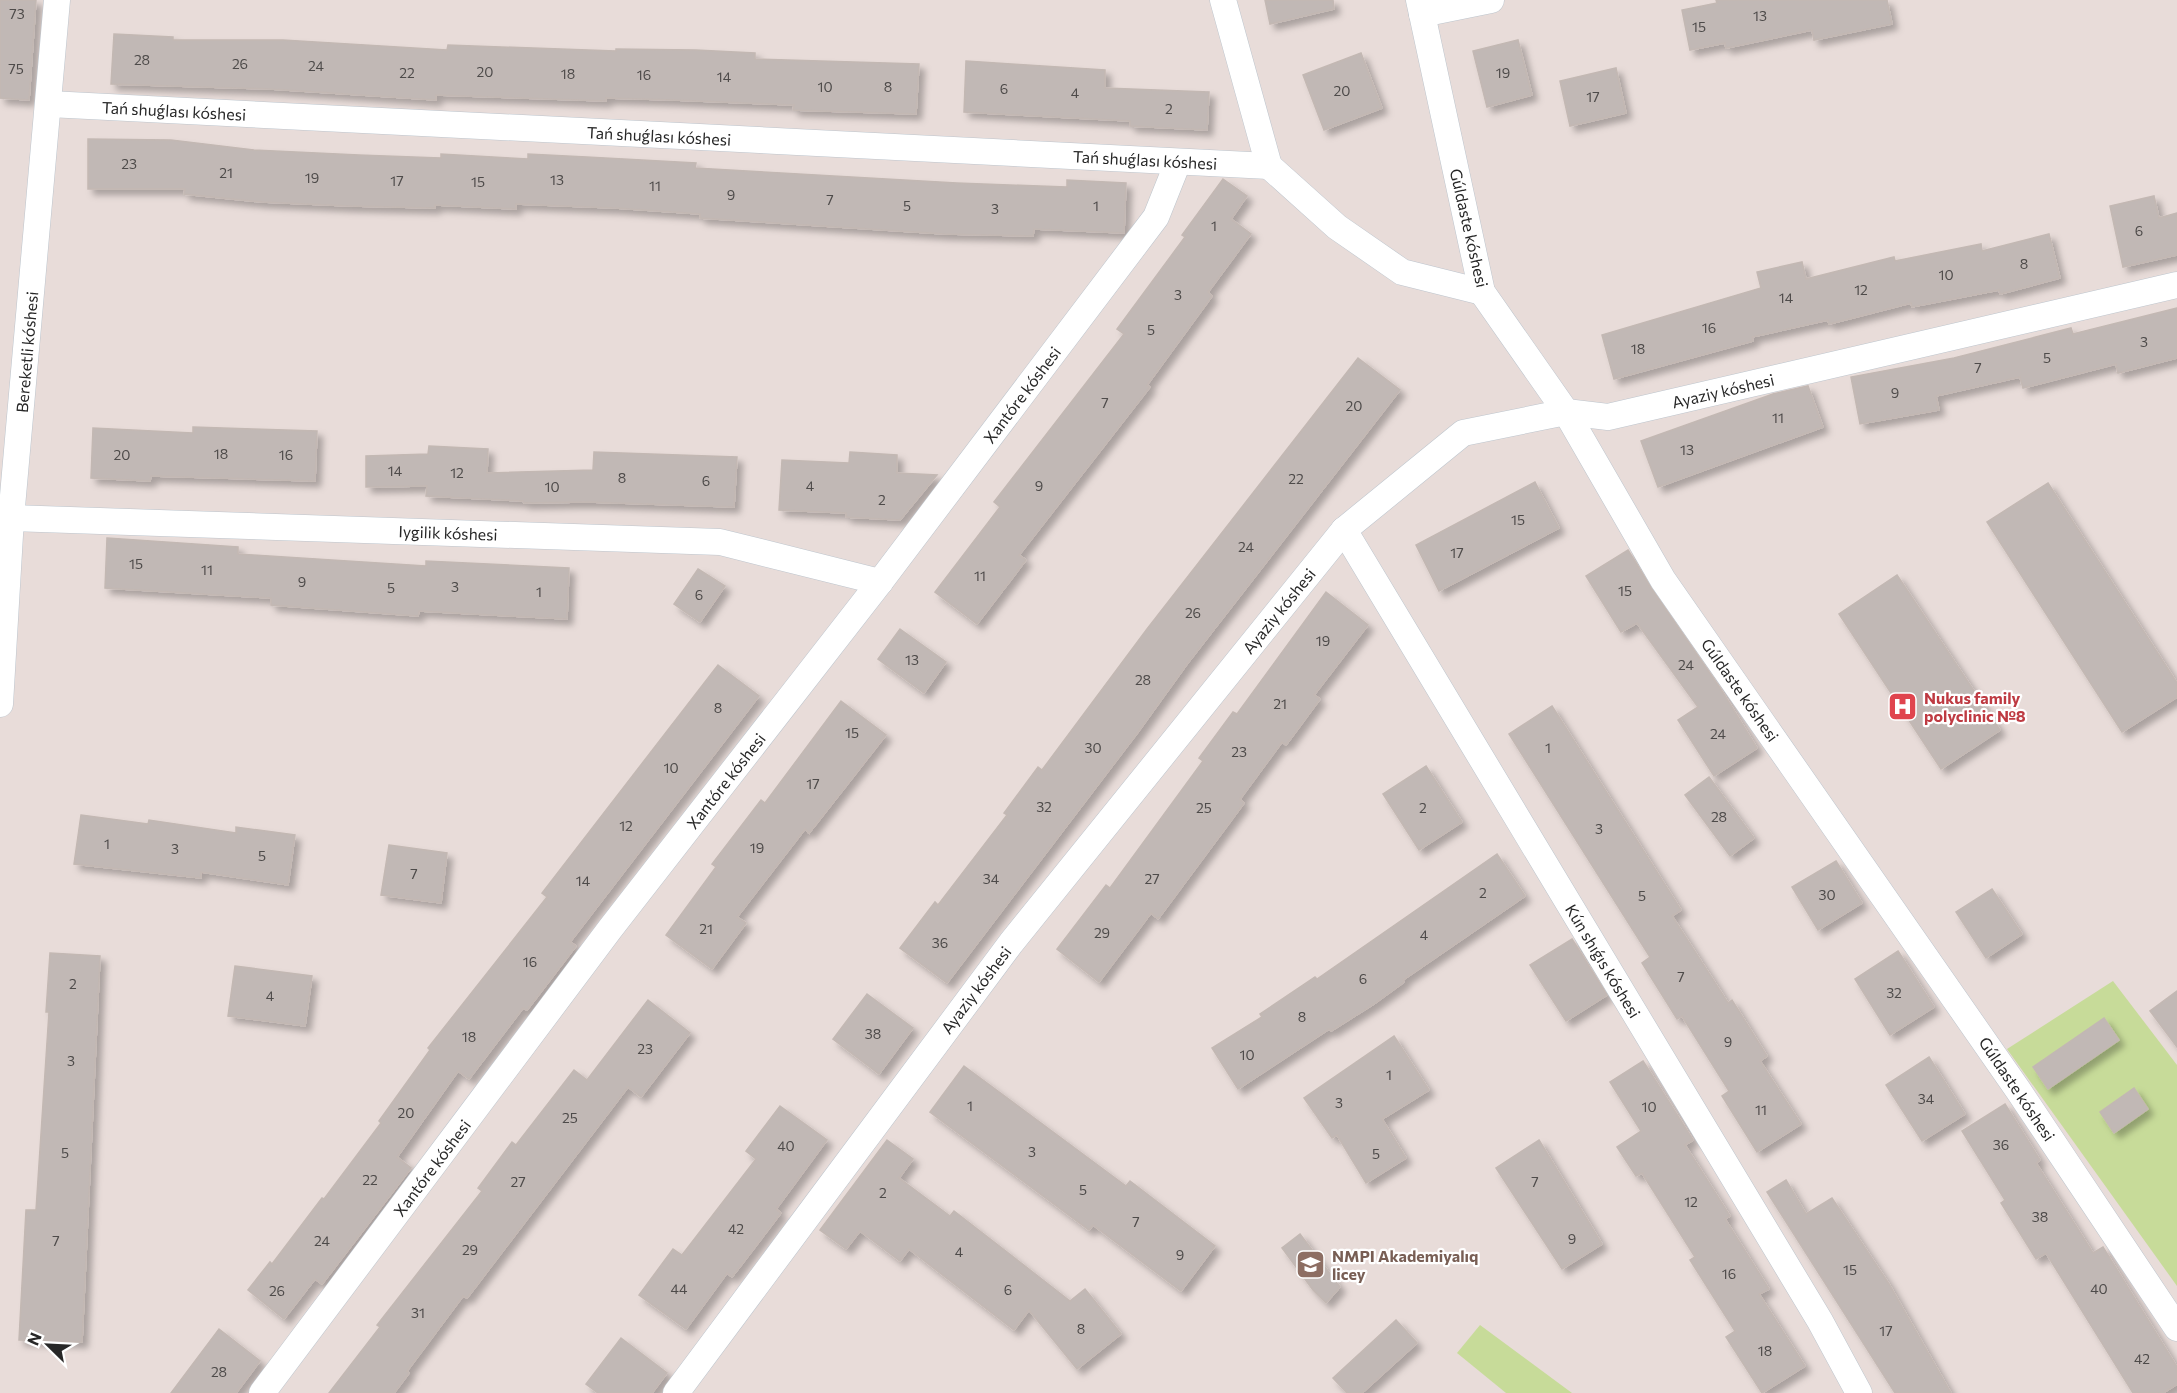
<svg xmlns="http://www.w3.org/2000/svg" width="2177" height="1393" font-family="Commissioner,sans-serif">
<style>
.green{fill:#c7db99}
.building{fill:#c1b8b5;stroke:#c3b8b3;stroke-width:1.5;filter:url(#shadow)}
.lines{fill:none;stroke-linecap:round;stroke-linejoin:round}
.minor-casing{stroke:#bdc5cd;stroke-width:27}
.minor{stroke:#fff;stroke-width:26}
.labels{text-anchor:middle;stroke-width:4.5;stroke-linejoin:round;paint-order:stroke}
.number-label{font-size:14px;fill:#4e4b4a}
.street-label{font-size:16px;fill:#272727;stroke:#fff}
.health-label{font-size:16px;font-weight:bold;fill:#be3a42;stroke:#fff;text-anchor:start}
.education-label{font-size:16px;font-weight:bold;fill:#785e54;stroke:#fff;text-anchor:start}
</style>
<defs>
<filter id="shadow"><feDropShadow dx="5.5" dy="5.5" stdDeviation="3" flood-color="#0004"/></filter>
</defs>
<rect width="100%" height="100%" fill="#e8dcd9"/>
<g class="green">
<polygon points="2113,981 2177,1065 2177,1286 2007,1049"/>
<polygon points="1480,1325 1572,1393 1506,1393 1457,1353"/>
</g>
<g class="building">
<polygon points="0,0 36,0 29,100 0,98"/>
<polygon points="1265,0 1333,0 1334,9 1270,24"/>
<polygon points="1716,0 1887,0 1892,24 1814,40 1812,30 1726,48 1725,43 1690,50 1682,10 1717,3"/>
<polygon points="114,34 173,37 173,40 283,40 447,50 448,45 616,51 616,49 696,50 755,53 755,59 919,64 916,114 793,110 794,105 673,100 606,98 606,101 436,95 436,100 270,89 111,84"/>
<polygon points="1518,40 1532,95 1487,107 1473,51"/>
<polygon points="1361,53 1382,108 1324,130 1303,75"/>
<polygon points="966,61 1105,70 1105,88 1209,92 1207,130 1130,126 1130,121 964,112"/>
<polygon points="1616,68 1626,113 1570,126 1560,81"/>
<polygon points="88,139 171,140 254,150 359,155 441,158 441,154 528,159 528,154 587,157 696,163 695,168 957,183 1067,187 1067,180 1126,183 1124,233 1034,229 1033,236 945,234 700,218 700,214 615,208 516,204 516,209 435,205 435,208 350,206 262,202 184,194 185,189 88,189"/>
<polygon points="1223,179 1247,196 1231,219 1251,234 1208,292 1212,296 1147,385 1150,387 1019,555 1026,560 977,624 935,592 1000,507 994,502 1124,334 1117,329 1185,237 1182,235"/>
<polygon points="2154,196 2159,218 2177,213 2177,255 2123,267 2110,206"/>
<polygon points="2049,234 2060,278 2000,294 1999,290 1912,307 1911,303 1829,324 1828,320 1752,337 1753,341 1614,379 1602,335 1761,288 1757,272 1802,262 1806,279 1894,257 1895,261 1981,244 1982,251"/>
<polygon points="2177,308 2177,358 2118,373 2116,364 2023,388 2020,377 1936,396 1939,410 1860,424 1851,377 1954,358 2071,328 2073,334"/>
<polygon points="1358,358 1400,390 1187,664 1138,732 947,983 900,948 935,902 938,905 1007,815 1004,813 1038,767 1042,770 1147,629"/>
<polygon points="1808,386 1823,427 1658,487 1641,441 1773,394"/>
<polygon points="193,427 317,431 315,481 151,476 150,481 91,478 93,428 193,433"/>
<polygon points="429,446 488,449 487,473 593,470 594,452 737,457 734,507 588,502 524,503 523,501 426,496 427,486 366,487 366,456 428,454"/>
<polygon points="850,452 897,455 897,473 937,475 900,520 846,517 846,513 779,510 782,460 849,463"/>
<polygon points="1535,482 1559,528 1439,591 1416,545"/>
<polygon points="2048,483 2177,683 2177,697 2122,732 1987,522"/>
<polygon points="107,538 238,547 238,554 426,566 426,561 569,568 567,619 419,611 418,616 271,605 271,598 105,588"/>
<polygon points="1628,550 1651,588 1720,688 1757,748 1714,776 1678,720 1698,707 1637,623 1621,632 1586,576"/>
<polygon points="698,569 725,586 700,622 674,604"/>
<polygon points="1897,575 2000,730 1941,769 1839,614"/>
<polygon points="1326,592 1368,625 1314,695 1320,699 1286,745 1282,742 1240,799 1244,803 1158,919 1151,913 1099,982 1057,949 1106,885 1110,888 1203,761 1199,758 1233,712 1237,714"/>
<polygon points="900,629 946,662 924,693 878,659"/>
<polygon points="718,665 759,696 570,942 576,946 527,1010 523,1008 469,1079 458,1071 397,1157 411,1168 322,1284 315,1279 284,1319 248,1290 270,1262 272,1264 322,1198 324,1199 381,1123 379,1121 430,1050 428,1048 547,897 542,893"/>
<polygon points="841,701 886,735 809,833 805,829 737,917 746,923 712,969 666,935 716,867 712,864 761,800 765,803"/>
<polygon points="1552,706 1681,910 1672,916 1728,1003 1732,1000 1767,1056 1760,1061 1801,1124 1757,1152 1722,1096 1729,1091 1682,1016 1677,1019 1642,963 1650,957 1509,734"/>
<polygon points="1426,766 1462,822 1419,850 1383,794"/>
<polygon points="1709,777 1754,838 1730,856 1685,795"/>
<polygon points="81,815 148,824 149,820 236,833 236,827 295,835 288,885 201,872 201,878 74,864"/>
<polygon points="389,845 447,853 441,903 381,895"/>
<polygon points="1497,854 1525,896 1403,980 1404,982 1374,1004 1331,1031 1329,1029 1238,1089 1212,1048 1262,1017 1260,1014 1315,977 1317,979"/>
<polygon points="1836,861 1862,903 1818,930 1792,887"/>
<polygon points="1992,889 2022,934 1986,958 1956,912"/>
<polygon points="1572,939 1607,995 1566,1021 1530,965"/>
<polygon points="1898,951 1934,1007 1890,1035 1855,979"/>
<polygon points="50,953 100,956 82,1342 19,1340 26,1210 36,1210 49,1012 46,1012"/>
<polygon points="235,966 312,976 305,1026 228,1016"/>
<polygon points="2177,991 2177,1047 2150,1011"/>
<polygon points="867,994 913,1028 879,1074 833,1039"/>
<polygon points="648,1000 690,1033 641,1097 628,1087 467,1298 463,1296 407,1371 409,1373 394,1393 329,1393 380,1327 377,1325 482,1191 478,1188 512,1142 516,1145 574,1070 587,1080"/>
<polygon points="2104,1018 2119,1040 2048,1089 2033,1067"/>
<polygon points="1394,1036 1429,1090 1382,1119 1406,1158 1366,1183 1337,1135 1332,1138 1304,1098"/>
<polygon points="1929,1057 1965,1114 1922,1141 1886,1085"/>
<polygon points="1643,1061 1693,1140 1685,1145 1730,1216 1725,1219 1769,1289 1759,1294 1805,1366 1762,1393 1726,1337 1735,1331 1690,1260 1695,1257 1642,1173 1636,1176 1617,1147 1641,1131 1610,1082"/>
<polygon points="964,1066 1126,1186 1130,1181 1215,1246 1181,1291 1093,1225 1089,1230 930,1112"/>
<polygon points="2134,1088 2148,1109 2114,1133 2100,1112"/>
<polygon points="2005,1104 2040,1160 2036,1163 2093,1253 2103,1247 2177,1367 2177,1384 2163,1393 2133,1393 2046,1253 2036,1259 2001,1203 2005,1200 1962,1131"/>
<polygon points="780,1106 827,1140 776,1209 781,1213 732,1277 727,1273 686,1329 639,1295 673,1249 682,1255 756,1159 746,1151"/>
<polygon points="887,1140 913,1159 899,1178 950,1216 954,1211 1070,1301 1085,1289 1121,1334 1077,1369 1029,1310 1014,1330 909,1249 900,1261 860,1231 846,1249 820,1230"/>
<polygon points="1539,1140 1602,1244 1562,1269 1496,1168"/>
<polygon points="1786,1180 1806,1214 1832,1198 1889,1284 1951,1393 1895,1393 1767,1192"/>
<polygon points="1300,1234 1340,1287 1326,1303 1313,1290 1282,1248"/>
<polygon points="1396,1320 1417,1343 1362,1393 1347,1393 1333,1378"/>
<polygon points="219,1329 260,1361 236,1393 171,1393"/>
<polygon points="621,1338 667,1373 652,1393 598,1393 586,1384"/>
</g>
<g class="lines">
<defs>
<g id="minor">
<polyline points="1223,0 1269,166"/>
<polyline points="1419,0 1482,292 1566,412 1663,580 2018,1090 2177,1328"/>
<polyline points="1422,14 1491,0"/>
<polyline points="49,104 1269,166"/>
<polyline points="1269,166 1337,227 1402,272 1482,292"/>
<polyline points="11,518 720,542 880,582"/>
<polyline points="1344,530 1820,1321 1859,1393"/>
<polyline points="0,704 11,518 57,0"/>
<polyline points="262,1393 610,929 880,582 1156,217 1178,162"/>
<polyline points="676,1393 1011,943 1344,530 1463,433 1566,412 1608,417 2177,285"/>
</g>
</defs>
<use href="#minor" class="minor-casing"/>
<use href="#minor" class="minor"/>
</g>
<defs>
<symbol id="hospital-square" viewBox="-11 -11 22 22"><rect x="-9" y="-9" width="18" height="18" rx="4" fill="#e0444e" stroke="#fff"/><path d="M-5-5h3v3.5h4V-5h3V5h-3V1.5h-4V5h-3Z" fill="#fff"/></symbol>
<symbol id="university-square" viewBox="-11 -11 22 22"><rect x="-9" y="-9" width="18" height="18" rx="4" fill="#8d6e63" stroke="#fff"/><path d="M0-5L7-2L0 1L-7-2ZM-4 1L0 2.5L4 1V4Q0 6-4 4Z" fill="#fff"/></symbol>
</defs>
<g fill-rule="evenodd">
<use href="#hospital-square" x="1886" y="690" width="33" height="33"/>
<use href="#university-square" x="1294" y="1248" width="33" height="33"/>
</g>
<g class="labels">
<g class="number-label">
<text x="17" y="19">73</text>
<text x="1760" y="21">13</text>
<text x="1699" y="32">15</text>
<text x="142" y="65">28</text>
<text x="240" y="69">26</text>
<text x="316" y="71">24</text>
<text x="16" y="74">75</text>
<text x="485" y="77">20</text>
<text x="407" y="78">22</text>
<text x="1503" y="78">19</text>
<text x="568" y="79">18</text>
<text x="644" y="80">16</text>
<text x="724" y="82">14</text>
<text x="825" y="92">10</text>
<text x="888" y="92">8</text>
<text x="1004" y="94">6</text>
<text x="1342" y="96">20</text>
<text x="1075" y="98">4</text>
<text x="1593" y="102">17</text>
<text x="1169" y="114">2</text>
<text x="129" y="169">23</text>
<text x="226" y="178">21</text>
<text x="312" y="183">19</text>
<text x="557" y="185">13</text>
<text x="397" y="186">17</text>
<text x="478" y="187">15</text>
<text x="655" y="191">11</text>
<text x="731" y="200">9</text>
<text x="830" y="205">7</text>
<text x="907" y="211">5</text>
<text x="1096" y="211">1</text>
<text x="995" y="214">3</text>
<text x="1214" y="231">1</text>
<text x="2139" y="236">6</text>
<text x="2024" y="269">8</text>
<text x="1946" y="280">10</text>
<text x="1861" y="295">12</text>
<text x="1178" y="300">3</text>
<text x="1786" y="303">14</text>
<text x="1709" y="333">16</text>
<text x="1151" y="335">5</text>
<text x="2144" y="347">3</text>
<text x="1638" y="354">18</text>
<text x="2047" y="363">5</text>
<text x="1978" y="373">7</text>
<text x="1895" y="398">9</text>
<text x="1105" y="408">7</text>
<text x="1354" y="411">20</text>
<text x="1778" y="423">11</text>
<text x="1687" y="455">13</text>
<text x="221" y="459">18</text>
<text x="122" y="460">20</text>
<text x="286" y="460">16</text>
<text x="395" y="476">14</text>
<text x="457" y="478">12</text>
<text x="622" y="483">8</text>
<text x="1296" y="484">22</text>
<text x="706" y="486">6</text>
<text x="810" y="491">4</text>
<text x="1039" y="491">9</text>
<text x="552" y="492">10</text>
<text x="882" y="505">2</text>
<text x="1518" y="525">15</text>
<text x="1246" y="552">24</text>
<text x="1457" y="558">17</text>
<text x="136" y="569">15</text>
<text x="207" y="575">11</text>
<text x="980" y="581">11</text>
<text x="302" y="587">9</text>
<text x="455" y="592">3</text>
<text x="391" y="593">5</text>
<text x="1625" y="596">15</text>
<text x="539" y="597">1</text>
<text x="699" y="600">6</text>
<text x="1193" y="618">26</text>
<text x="1323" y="646">19</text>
<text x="912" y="665">13</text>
<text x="1686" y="670">24</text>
<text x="1143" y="685">28</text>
<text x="1280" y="709">21</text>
<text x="718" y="713">8</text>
<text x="852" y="738">15</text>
<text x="1718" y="739">24</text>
<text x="1093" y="753">30</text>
<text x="1548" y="753">1</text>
<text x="1239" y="757">23</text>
<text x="671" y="773">10</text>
<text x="813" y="789">17</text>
<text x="1044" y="812">32</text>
<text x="1204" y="813">25</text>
<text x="1423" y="813">2</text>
<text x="1719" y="822">28</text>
<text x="626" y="831">12</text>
<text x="1599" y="834">3</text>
<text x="107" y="849">1</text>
<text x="757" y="853">19</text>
<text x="175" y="854">3</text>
<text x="262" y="861">5</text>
<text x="414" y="879">7</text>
<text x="991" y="884">34</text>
<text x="1152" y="884">27</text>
<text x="583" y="886">14</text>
<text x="1483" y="898">2</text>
<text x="1827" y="900">30</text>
<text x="1642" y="901">5</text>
<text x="706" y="934">21</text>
<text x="1102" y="938">29</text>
<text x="1424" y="940">4</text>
<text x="940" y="948">36</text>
<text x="530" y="967">16</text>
<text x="1681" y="982">7</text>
<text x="1363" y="984">6</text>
<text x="73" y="989">2</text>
<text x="1894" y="998">32</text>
<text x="270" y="1001">4</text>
<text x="1302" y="1022">8</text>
<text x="873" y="1039">38</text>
<text x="469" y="1042">18</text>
<text x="1728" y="1047">9</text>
<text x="645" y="1054">23</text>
<text x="1247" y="1060">10</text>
<text x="71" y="1066">3</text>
<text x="1389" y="1080">1</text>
<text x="1926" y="1104">34</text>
<text x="1339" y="1108">3</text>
<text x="970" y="1111">1</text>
<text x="1649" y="1112">10</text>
<text x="1761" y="1115">11</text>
<text x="406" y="1118">20</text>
<text x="570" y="1123">25</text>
<text x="2001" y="1150">36</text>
<text x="786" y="1151">40</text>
<text x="1032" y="1157">3</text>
<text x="65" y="1158">5</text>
<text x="1376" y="1159">5</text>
<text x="370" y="1185">22</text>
<text x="518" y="1187">27</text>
<text x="1535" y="1187">7</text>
<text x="1083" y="1195">5</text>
<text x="883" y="1198">2</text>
<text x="1691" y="1207">12</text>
<text x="2040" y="1222">38</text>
<text x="1136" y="1227">7</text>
<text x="736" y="1234">42</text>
<text x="1572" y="1244">9</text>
<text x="56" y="1246">7</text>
<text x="322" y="1246">24</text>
<text x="470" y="1255">29</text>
<text x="959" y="1257">4</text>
<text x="1180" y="1260">9</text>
<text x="1850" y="1275">15</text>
<text x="1729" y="1279">16</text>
<text x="679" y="1294">44</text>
<text x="2099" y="1294">40</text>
<text x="1008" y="1295">6</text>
<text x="277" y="1296">26</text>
<text x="418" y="1318">31</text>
<text x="1081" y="1334">8</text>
<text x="1886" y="1336">17</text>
<text x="1765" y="1356">18</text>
<text x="2142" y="1364">42</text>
<text x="219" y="1377">28</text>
</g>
<g class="street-label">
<text transform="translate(174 111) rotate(3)" y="6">Tań shuǵlası kóshesi</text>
<text transform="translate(659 136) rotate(3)" y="6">Tań shuǵlası kóshesi</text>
<text transform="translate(1145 160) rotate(3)" y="6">Tań shuǵlası kóshesi</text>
<text transform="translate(1469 228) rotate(77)" y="6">Gúldaste kóshesi</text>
<text transform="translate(27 352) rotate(-85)" y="6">Bereketli kóshesi</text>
<text transform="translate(1723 391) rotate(-13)" y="6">Ayaziy kóshesi</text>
<text transform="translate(1022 395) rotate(-53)" y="6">Xantóre kóshesi</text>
<text transform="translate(448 533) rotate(2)" y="6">Iygilik kóshesi</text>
<text transform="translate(1279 611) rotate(-51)" y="6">Ayaziy kóshesi</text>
<text transform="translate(1740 690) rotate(55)" y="6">Gúldaste kóshesi</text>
<text transform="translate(726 781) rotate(-52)" y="6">Xantóre kóshesi</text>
<text transform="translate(1603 961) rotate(59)" y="6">Kún shıǵıs kóshesi</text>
<text transform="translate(976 990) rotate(-53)" y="6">Ayaziy kóshesi</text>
<text transform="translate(2017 1089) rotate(56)" y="6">Gúldaste kóshesi</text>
<text transform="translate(432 1168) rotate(-53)" y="6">Xantóre kóshesi</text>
</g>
<g class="health-label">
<text x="1924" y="704">Nukus family<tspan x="1924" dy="18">polyclinic №8</tspan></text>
</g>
<g class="education-label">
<text x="1332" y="1262">NMPI Akademiyalıq<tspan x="1332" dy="18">licey</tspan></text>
</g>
</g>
<g transform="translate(48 1345) rotate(294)" stroke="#ffffff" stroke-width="4.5" paint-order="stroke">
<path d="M0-4.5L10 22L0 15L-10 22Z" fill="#272727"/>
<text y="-9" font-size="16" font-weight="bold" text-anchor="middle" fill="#272727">N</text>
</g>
</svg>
